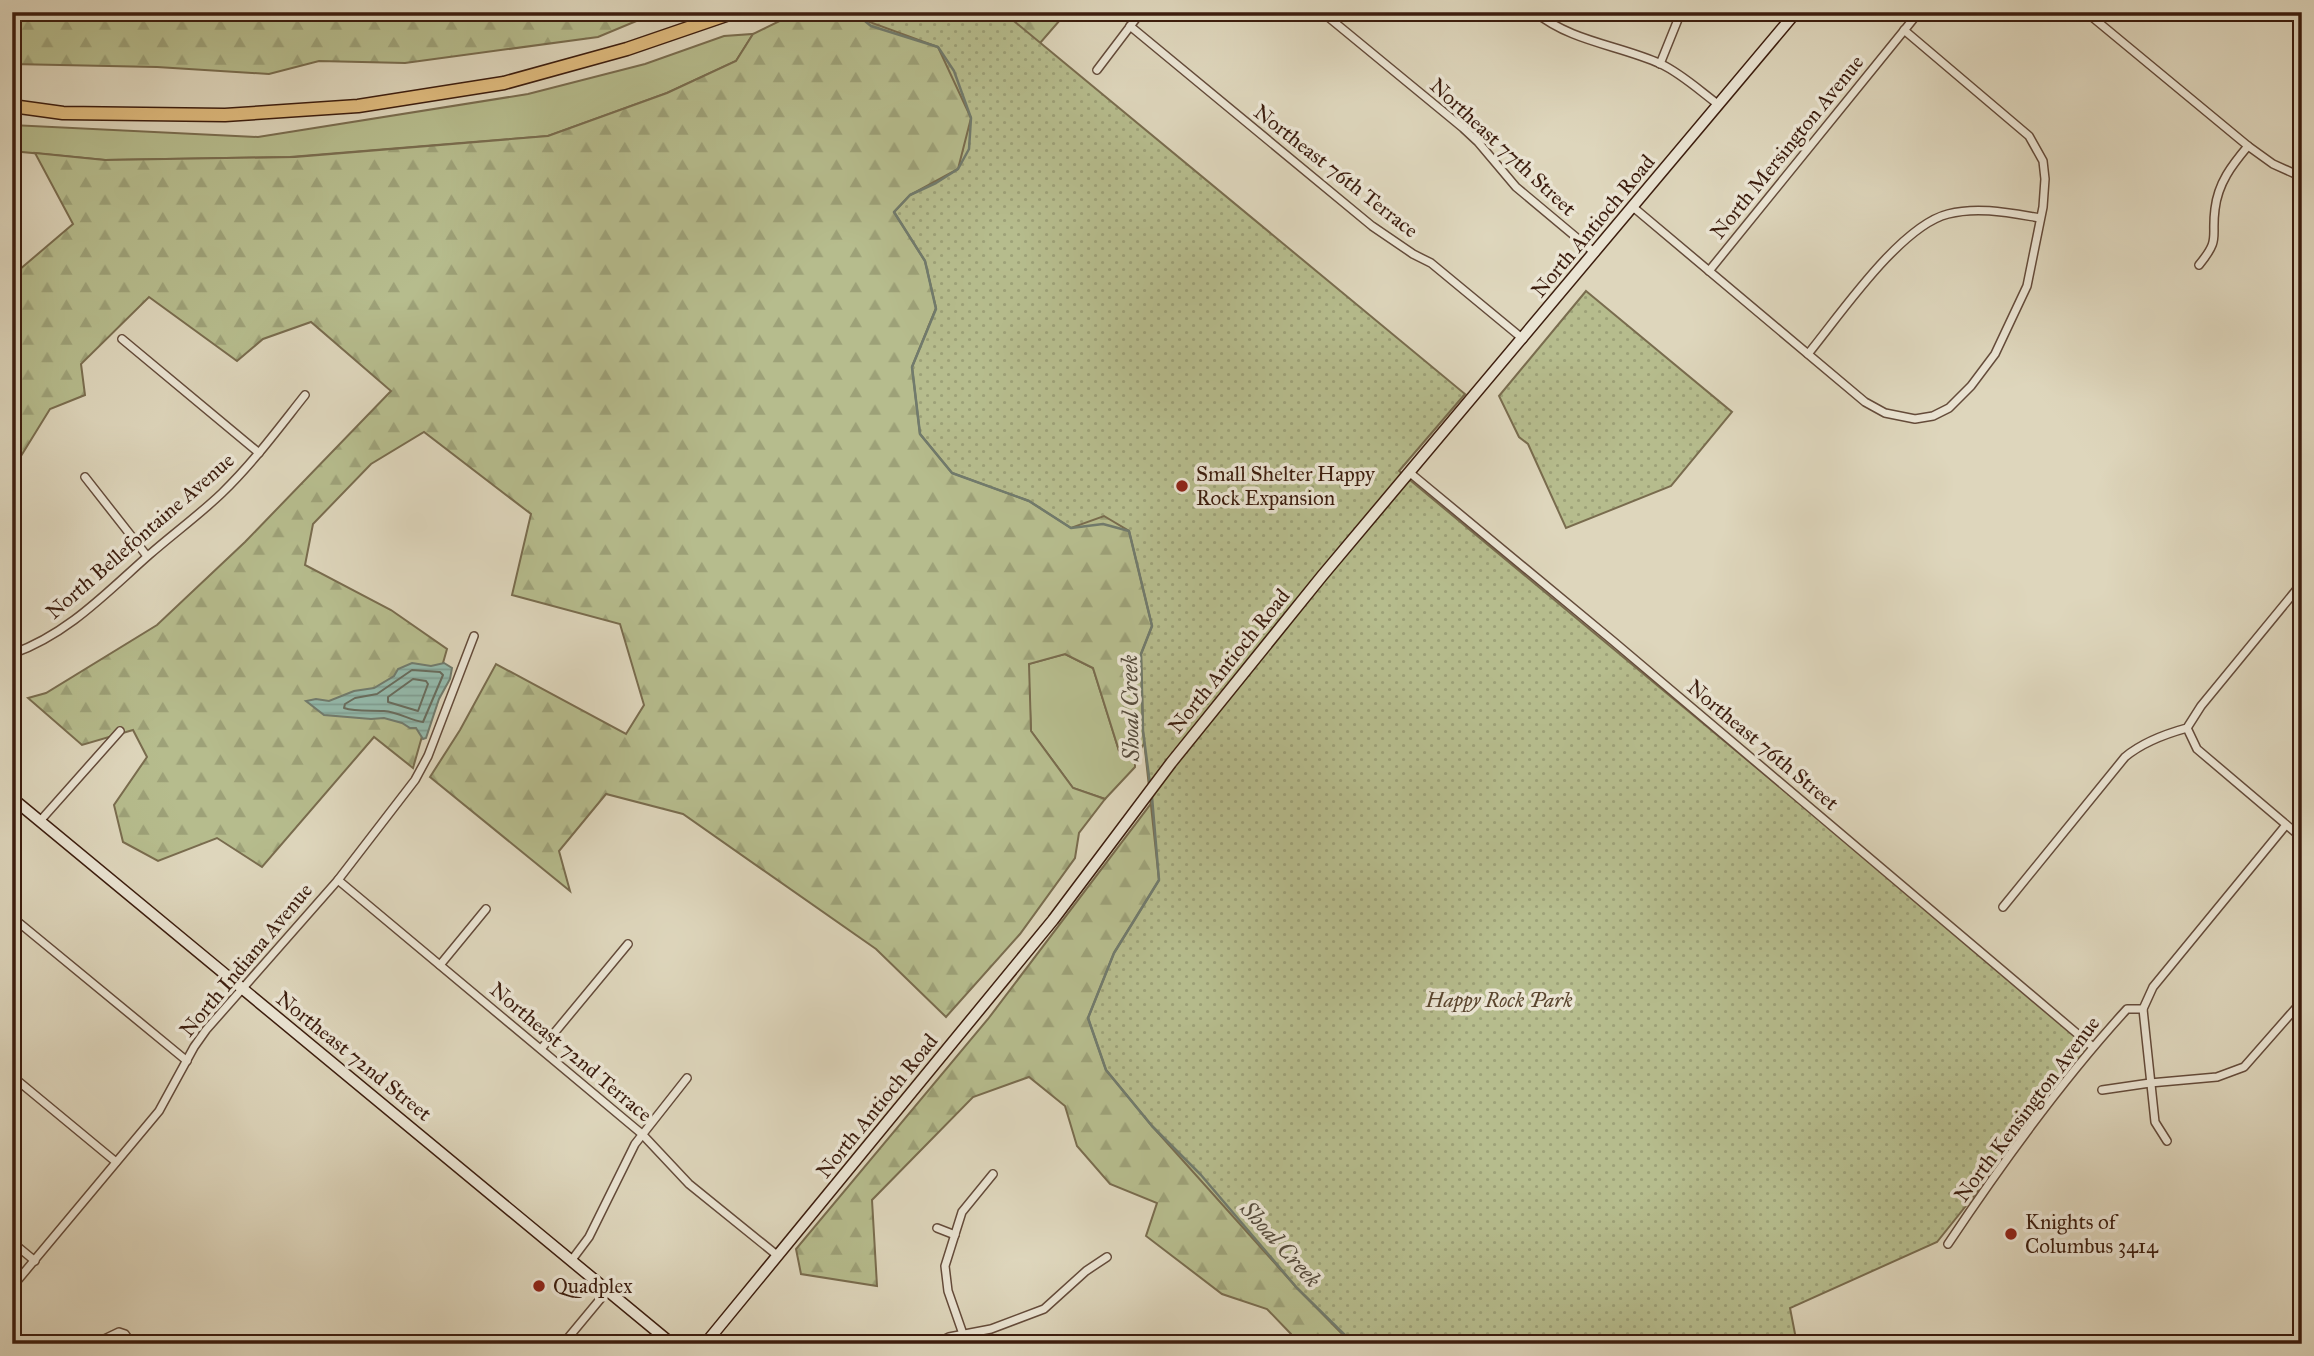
<svg xmlns="http://www.w3.org/2000/svg" width="2314" height="1356" font-family="'IM FELL Great Primer',serif">
<style>
.grass{fill:#b6bc8d;stroke:#796c4e;stroke-width:2}
.forest{fill:url(#forest-firs);stroke:#796c4e;stroke-width:2}
.park{fill:url(#park-dots);stroke:#796c4e;stroke-width:2}
.water{fill:url(#water-rules);stroke:#717b6d;stroke-width:2}
.lines{fill:none;stroke-linecap:round;stroke-linejoin:round}
.shore{stroke:#686c5d;stroke-width:2}
.stream{stroke:#717b6d;stroke-width:2.5}
.street-casing{stroke:#644b3a;stroke-width:10}
.secondary-casing{stroke:#3c1d0e;stroke-width:13}
.primary-casing{stroke:#3c1d0e;stroke-width:15}
.street{stroke:#eae4d3;stroke-width:7}
.secondary{stroke:#eae4d3;stroke-width:10}
.primary{stroke:#dfbb7e;stroke-width:12}
.poi-dot{fill:#8f2418;stroke:#eae4d3;stroke-width:2.5}
.labels{text-anchor:middle;stroke-width:7;stroke-linejoin:round;paint-order:stroke}
.street-label{font-size:21px;fill:#3c1d0e;stroke:#eae4d3}
.poi-label{font-size:21px;fill:#3c1d0e;stroke:#eae4d3;text-anchor:start}
.park-label{font-size:21px;font-style:italic;fill:#5a452e;stroke:#eae4d3}
.water-label{font-size:23px;font-style:italic;fill:#564c3d;stroke:#eae4d3}
</style>
<defs>
<pattern id="forest-firs" width="22" height="20" patternUnits="userSpaceOnUse" patternTransform="scale(1.75)"><rect width="22" height="20" fill="#b6bc8d"/><path d="M5 1l3.5 6h-7zM16 11l3.5 6h-7z" fill="#9da178"/></pattern>
<pattern id="park-dots" width="8" height="8" patternUnits="userSpaceOnUse" patternTransform="scale(1.75)"><rect width="8" height="8" fill="#b6bc8d"/><path d="M2 2h.1M6 6h.1" fill="none" stroke="#9da178" stroke-width="1.8" stroke-linecap="round"/></pattern>
<pattern id="water-rules" width="6" height="5" patternUnits="userSpaceOnUse" patternTransform="scale(1.75)"><rect width="6" height="5" fill="#94baac"/><path d="M0 2.5h6" fill="none" stroke="#809f93"/></pattern>
</defs>
<rect width="100%" height="100%" fill="#ded6bc"/>
<filter id="stains"><feTurbulence type="fractalNoise" baseFrequency=".00286" numOctaves="4"/><feColorMatrix values="0 0 0 0 .2 0 0 0 0 .09 0 0 0 0 .02 0 0 0 .5 -.17"/></filter>
<radialGradient id="worn" r=".72"><stop offset=".6" stop-color="#630" stop-opacity="0"/><stop offset="1" stop-color="#630" stop-opacity=".3"/></radialGradient>
<g class="grass">
<polygon points="753,34 736,61 667,93 548,136 290,157 105,160 12,151 12,125 258,137 528,94 645,64 724,36"/>
<polygon points="1065,654 1093,668 1120,754 1135,758 1135,767 1105,799 1073,788 1031,731 1028,664"/>
</g>
<g class="forest">
<polygon points="12,12 658,12 598,37 405,63 319,61 269,74 157,67 12,64"/>
<polygon points="798,12 1067,12 1040,43 1148,461 1164,712 1135,758 1120,754 1093,668 1065,654 1029,664 1031,731 1073,788 1105,799 1079,833 1075,858 1020,934 946,1017 876,949 683,814 606,794 559,851 570,891 430,777 460,730 496,664 626,734 644,705 620,624 512,595 531,514 424,432 371,464 313,524 305,565 391,610 447,649 413,768 374,737 262,867 217,838 158,861 123,842 114,805 147,757 133,730 82,745 28,698 46,693 157,625 245,542 391,391 311,322 263,339 237,361 149,297 81,364 85,395 50,409 21,456 16,518 12,516 12,276 73,224 35,153 105,160 295,157 548,136 667,93 736,61 753,34"/>
<polygon points="1190,752 1390,1344 1292,1344 1291,1334 1267,1309 1222,1294 1146,1236 1157,1203 1110,1184 1077,1146 1065,1106 1029,1077 973,1097 872,1200 877,1286 801,1274 796,1249 988,1019"/>
</g>
<g class="park">
<polygon points="857,12 1003,12 1465,394 1399,471 2093,1047 1937,1242 1790,1308 1797,1344 1352,1344 1297,1288 1152,1126 1106,1070 1088,1018 1114,953 1159,880 1143,731 1141,654 1152,626 1129,531 1104,516 1071,528 1029,501 952,473 920,434 912,367 936,308 925,261 894,212 910,195 958,169 971,118 938,47 864,20"/>
<polygon points="1586,291 1732,412 1671,486 1566,528 1528,444 1519,437 1499,396"/>
<polygon points="1803,1335 1885,1335 1884,1344 1803,1344"/>
</g>
<polygon class="water" points="412,663 431,666 444,663 452,668 450,679 439,699 426,738 423,739 416,728 410,728 402,723 384,718 371,719 324,715 306,701 316,699 329,701 354,691 374,688 394,676 398,669"/>
<g class="lines">
<g class="shore">
<path d="M 412,670 L 440,672 L 443,675 L 423,722 C 410,720 398,712 384,711 C 371,710 356,712 344,708 L 345,704 L 355,698 L 377,694 Z"/>
<polygon points="413,679 426,681 428,684 418,711 388,702 388,697"/>
</g>
<g class="stream">
<polyline points="854,12 871,26 938,47 954,71 971,118 969,149 958,169 936,183 910,195 894,212 925,261 936,309 912,367 920,434 952,473 1029,501 1071,528 1103,524 1129,531 1152,626 1141,654 1143,731 1150,784"/>
<polyline points="1152,797 1159,880 1114,953 1088,1018 1106,1070 1152,1126 1201,1175 1297,1288 1354,1344"/>
</g>
<defs>
<g id="street">
<polyline points="1322,12 1463,128 1478,142 1516,187 1595,253"/>
<path d="M 1535,12 C 1572,42 1619,45 1661,64 C 1682,74 1700,91 1719,105"/>
<polyline points="2086,12 2248,146 2273,164 2302,177"/>
<polyline points="1130,26 1372,226 1413,254 1431,263 1523,339"/>
<polyline points="1660,64 1681,12"/>
<polyline points="1097,70 1141,12"/>
<polyline points="1633,207 1865,402 1885,413 1915,419 1933,416 1949,408 1971,386 1995,354 2027,286 2043,207 2045,179 2043,161 2029,136 1904,30"/>
<path d="M 2199,265 C 2221,238 2211,239 2215,209 C 2218,183 2232,165 2248,146"/>
<polyline points="1709,271 1919,12"/>
<polyline points="122,339 259,453"/>
<path d="M 1808,354 C 1840,315 1900,226 1948,214 C 1978,206 2010,213 2040,218"/>
<polyline points="1409,472 1613,641 2093,1047"/>
<polyline points="85,477 147,556"/>
<path d="M 12,654 C 68,634 106,593 149,555 C 173,534 199,515 222,493 C 253,463 278,429 305,395"/>
<polyline points="2187,728 2197,749 2302,838"/>
<polyline points="40,821 120,731"/>
<polyline points="338,880 642,1134 689,1184 778,1256"/>
<path d="M 2003,907 L 2125,757 C 2143,742 2165,734 2187,728 L 2201,706 L 2302,583"/>
<polyline points="12,917 187,1061"/>
<polyline points="440,965 486,909"/>
<polyline points="541,1049 628,944"/>
<polyline points="12,1076 116,1162"/>
<polyline points="2102,1090 2150,1083 2217,1077 2244,1067 2302,1001"/>
<polyline points="2167,1141 2155,1122 2143,1009 2153,987 2286,825"/>
<polyline points="937,1228 955,1235"/>
<polyline points="12,1242 35,1261"/>
<path d="M 1948,1244 C 2002,1163 2061,1081 2127,1009 L 2143,1009"/>
<polyline points="571,1261 589,1237 635,1144 687,1078"/>
<polyline points="12,1287 159,1111 194,1047 206,1030 338,880 415,780 428,756 474,636"/>
<polyline points="963,1334 948,1291 945,1266 962,1212 993,1174"/>
<polyline points="94,1344 119,1332 125,1334 132,1344"/>
<polyline points="563,1344 607,1291"/>
<polyline points="935,1344 949,1337 991,1329 1044,1309 1086,1271 1107,1257"/>
</g>
<g id="secondary">
<polyline points="12,798 672,1344"/>
<polyline points="705,1344 1053,920 1171,763 1322,576 1796,12"/>
</g>
<polyline id="primary" points="12,106 63,113 225,115 358,106 504,83 627,49 735,12"/>
</defs>
<use href="#street" class="street-casing"/>
<use href="#secondary" class="secondary-casing"/>
<use href="#primary" class="primary-casing"/>
<use href="#street" class="street"/>
<use href="#secondary" class="secondary"/>
<use href="#primary" class="primary"/>
</g>
<g class="poi-dot">
<circle cx="1182" cy="486" r="7"/>
<circle cx="2011" cy="1234" r="7"/>
<circle cx="539" cy="1286" r="7"/>
</g>
<g class="labels">
<g class="street-label">
<text transform="translate(1503 147) rotate(43)" y="7">Northeast 77th Street</text>
<text transform="translate(1787 147) rotate(-51)" y="7">North Mersington Avenue</text>
<text transform="translate(1336 171) rotate(38)" y="7">Northeast 76th Terrace</text>
<text transform="translate(1593 226) rotate(-50)" y="7">North Antioch Road</text>
<text transform="translate(140 536) rotate(-41)" y="7">North Bellefontaine Avenue</text>
<text transform="translate(1229 661) rotate(-51)" y="7">North Antioch Road</text>
<text transform="translate(1763 745) rotate(40)" y="7">Northeast 76th Street</text>
<text transform="translate(246 960) rotate(-50)" y="7">North Indiana Avenue</text>
<text transform="translate(571 1052) rotate(40)" y="7">Northeast 72nd Terrace</text>
<text transform="translate(354 1056) rotate(39)" y="7">Northeast 72nd Street</text>
<text transform="translate(877 1106) rotate(-51)" y="7">North Antioch Road</text>
<text transform="translate(2027 1109) rotate(-53)" y="7">North Kensington Avenue</text>
</g>
<g class="poi-label">
<text x="1196" y="481">Small Shelter Happy<tspan x="1196" dy="24">Rock Expansion</tspan></text>
<text x="2025" y="1229">Knights of<tspan x="2025" dy="24">Columbus 3414</tspan></text>
<text x="553" y="1293">Quadplex</text>
</g>
<g class="park-label">
<text x="1499" y="1007">Happy Rock Park</text>
</g>
<g class="water-label">
<text transform="translate(1130 708) rotate(-91)" y="8">Shoal Creek</text>
<text transform="translate(1281 1244) rotate(48)" y="8">Shoal Creek</text>
</g>
</g>
<rect width="2314" height="1356" fill="none" stroke="#ded6bc" stroke-width="42"/>
<rect x="14" y="14" width="2286" height="1328" fill="none" stroke="#3c1d0e" stroke-width="3.5"/>
<rect x="21" y="21" width="2272" height="1314" fill="none" stroke="#3c1d0e" stroke-width="2"/>
<rect width="100%" height="100%" filter="url(#stains)"/>
<rect width="100%" height="100%" fill="url(#worn)"/>
</svg>
